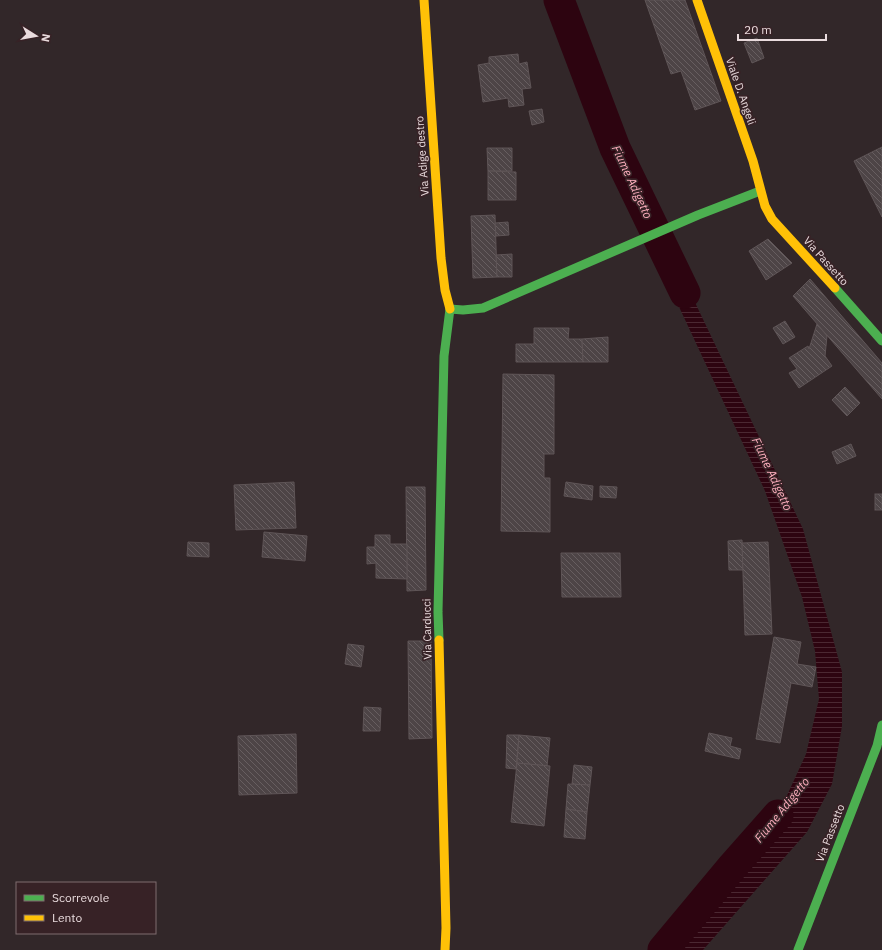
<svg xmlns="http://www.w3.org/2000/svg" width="882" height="950" font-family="'IBM Plex Sans',sans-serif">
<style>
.water{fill:url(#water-rules)}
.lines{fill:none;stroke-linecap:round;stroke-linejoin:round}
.canal{stroke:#2d0410;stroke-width:31}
.building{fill:url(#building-back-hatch);stroke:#5f5557}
.fast{stroke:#4caf50;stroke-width:9}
.slow{stroke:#ffc107;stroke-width:9}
.labels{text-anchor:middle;stroke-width:3.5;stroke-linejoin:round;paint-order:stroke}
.street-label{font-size:11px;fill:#e9dbdd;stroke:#372226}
.water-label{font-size:12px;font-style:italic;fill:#fdaebd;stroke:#372226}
</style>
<defs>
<pattern id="water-rules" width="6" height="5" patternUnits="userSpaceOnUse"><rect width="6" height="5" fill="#2d0410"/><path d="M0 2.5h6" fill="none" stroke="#4b2832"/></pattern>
<pattern id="building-back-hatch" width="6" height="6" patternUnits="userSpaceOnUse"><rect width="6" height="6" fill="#4d4446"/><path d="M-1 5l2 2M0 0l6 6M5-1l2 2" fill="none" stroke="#675e60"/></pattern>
</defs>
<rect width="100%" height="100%" fill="#322729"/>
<polygon class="water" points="671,252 803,529 842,672 842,726 832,784 807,832 703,950 663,950 779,813 806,754 819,699 815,651 802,597 765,491 659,264"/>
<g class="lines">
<g class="canal">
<polyline points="559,0 615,148 685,293"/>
<polyline points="663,950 733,866 778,815"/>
</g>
</g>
<g class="building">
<polygon points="645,0 685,0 721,101 695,110 681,71 671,74"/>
<polygon points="757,38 764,58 752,63 744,43"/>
<polygon points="518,54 519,64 527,62 531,88 522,89 524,105 509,107 508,98 483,102 478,65 489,63 489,57"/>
<polygon points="542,109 544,122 532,125 529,111"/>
<polygon points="882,147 882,217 854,161"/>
<polygon points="487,148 512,148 512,171 488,171"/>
<polygon points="488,171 516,172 516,200 488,200"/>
<polygon points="495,215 497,277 473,278 471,216"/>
<polygon points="508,222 509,235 496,236 495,223"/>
<polygon points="768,239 792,263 766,280 749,251"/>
<polygon points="512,254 512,277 497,277 496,255"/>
<polygon points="810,279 882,363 882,399 793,296"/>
<polygon points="785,321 795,337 783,344 773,328"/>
<polygon points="817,324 827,336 825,356 832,366 799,388 789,373 797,369 789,358 808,346 809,349"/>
<polygon points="534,328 569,328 568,339 582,339 583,362 516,362 516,344 534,344"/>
<polygon points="608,337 608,362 583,362 582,339"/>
<polygon points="503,374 554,375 554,454 544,454 544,478 550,478 550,532 501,531"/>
<polygon points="845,387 860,403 847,416 832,400"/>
<polygon points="851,444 856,456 837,464 832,452"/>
<polygon points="294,482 296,528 236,530 234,485"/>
<polygon points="566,482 593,486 592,500 564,496"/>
<polygon points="600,486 617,487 616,498 600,497"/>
<polygon points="406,487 425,487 426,590 407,591"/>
<rect x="875" y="494" width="7" height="16"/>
<polygon points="264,532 307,536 305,561 262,557"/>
<polygon points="375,535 390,535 390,544 407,544 407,579 376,578 376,563 367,564 367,547 375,547"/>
<polygon points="742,540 743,570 729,570 728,541"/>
<polygon points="188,542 209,543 209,557 187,556"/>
<polygon points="768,542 772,634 745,635 742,543"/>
<polygon points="561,553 620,553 621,597 562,597"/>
<polygon points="774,637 801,642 797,664 816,667 812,687 791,683 780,743 756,739"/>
<polygon points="408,641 431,641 432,738 409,739"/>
<polygon points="348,644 364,646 361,667 345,664"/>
<polygon points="364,707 381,708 380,731 363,731"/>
<polygon points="709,733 732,738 730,746 741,749 739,759 705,751"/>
<polygon points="296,734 297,793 239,795 238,736"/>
<polygon points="507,735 519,735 516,769 506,768"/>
<polygon points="519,735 550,738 547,766 517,763"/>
<polygon points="517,763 550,766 544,826 511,822"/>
<polygon points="574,765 592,767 590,785 572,784"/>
<polygon points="568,784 590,785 587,812 566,809"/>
<polygon points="566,809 587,812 585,839 564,837"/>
</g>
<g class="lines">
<g class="fast">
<polyline points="835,288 882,341"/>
<polyline points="450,309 463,310 483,308 698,215 760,191"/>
<polyline points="439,640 438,612 444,356 450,309"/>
<polyline points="798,950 877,746 882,725"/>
</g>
<g class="slow">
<polyline points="424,0 441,258 445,290 450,309"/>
<polyline points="697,0 753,161 765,206 772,219 835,288"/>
<polyline points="439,640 446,928 445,950"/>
</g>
</g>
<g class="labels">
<g class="street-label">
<text transform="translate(741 91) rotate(71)" y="4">Viale D. Angeli</text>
<text transform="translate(422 156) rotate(-94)" y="4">Via Adige destro</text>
<text transform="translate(826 261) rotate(48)" y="4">Via Passetto</text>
<text transform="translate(427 629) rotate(-91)" y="4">Via Carducci</text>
<text transform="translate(830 833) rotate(-69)" y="4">Via Passetto</text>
</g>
<g class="water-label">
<text transform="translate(632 182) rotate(65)" y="4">Fiume Adigetto</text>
<text transform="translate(772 474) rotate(65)" y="4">Fiume Adigetto</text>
<text transform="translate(782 810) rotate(-51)" y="4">Fiume Adigetto</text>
</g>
</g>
<rect x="16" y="882" width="140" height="52" fill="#372226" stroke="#7e6c6f"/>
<rect x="24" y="895" width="20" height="6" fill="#4caf50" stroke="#7e6c6f"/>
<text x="52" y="902" font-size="12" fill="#e9dbdd">Scorrevole</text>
<rect x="24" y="915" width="20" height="6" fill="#ffc107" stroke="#7e6c6f"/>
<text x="52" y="922" font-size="12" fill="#e9dbdd">Lento</text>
<g transform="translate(36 36) rotate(101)" stroke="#372226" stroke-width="3" paint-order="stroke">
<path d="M0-3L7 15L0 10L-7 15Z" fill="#e9dbdd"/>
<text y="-6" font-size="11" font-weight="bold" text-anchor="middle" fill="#e9dbdd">N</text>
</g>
<path d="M738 34v6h88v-6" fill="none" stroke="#e9dbdd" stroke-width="2"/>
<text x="744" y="34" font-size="12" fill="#e9dbdd" stroke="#372226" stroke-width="3" paint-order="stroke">20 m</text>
</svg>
